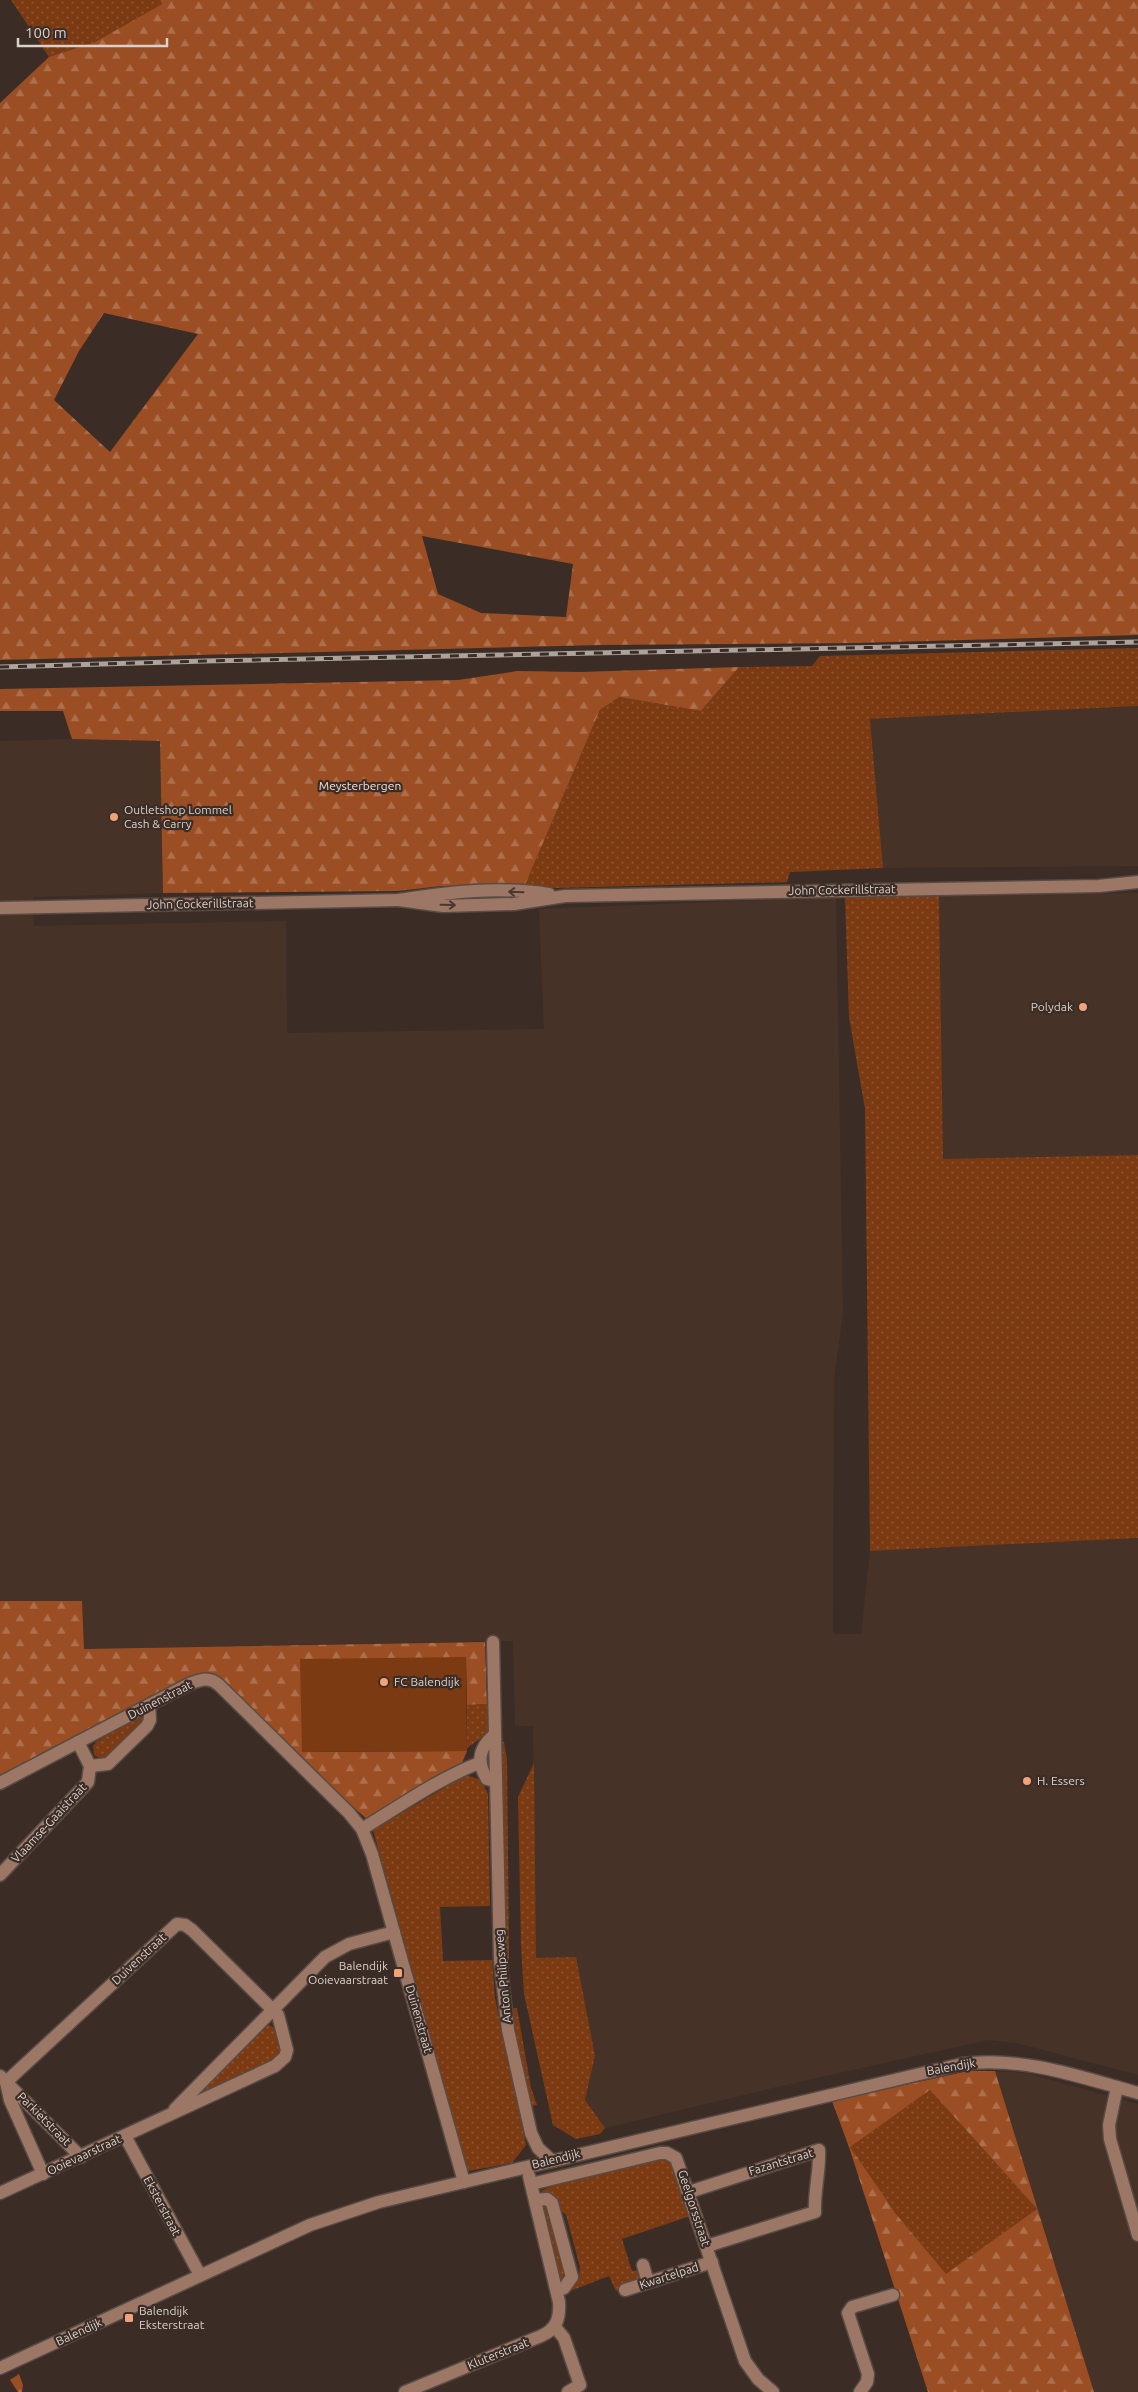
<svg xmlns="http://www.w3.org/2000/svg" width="1138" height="2392" font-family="Ubuntu,sans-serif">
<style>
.built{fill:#473228}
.grass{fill:url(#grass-dots)}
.forest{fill:url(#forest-firs);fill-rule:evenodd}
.park{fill:#7c3a13}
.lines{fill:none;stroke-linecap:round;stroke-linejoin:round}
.minor-casing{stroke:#584b44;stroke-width:15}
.minor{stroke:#9c7766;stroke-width:12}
.rail-casing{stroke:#ada39d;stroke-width:5}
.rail{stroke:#3b2d26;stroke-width:3;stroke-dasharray:9;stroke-linecap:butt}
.oneway{stroke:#4a3830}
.poi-dot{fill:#f0a27b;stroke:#3b2d26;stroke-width:2}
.labels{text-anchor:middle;stroke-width:4.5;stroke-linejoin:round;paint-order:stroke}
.park-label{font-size:12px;fill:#f5ded3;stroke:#3b2d26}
.poi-label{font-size:12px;fill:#dad1cc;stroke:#3b2d26;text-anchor:start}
.street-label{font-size:12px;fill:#dad1cc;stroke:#3b2d26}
</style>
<defs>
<pattern id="grass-dots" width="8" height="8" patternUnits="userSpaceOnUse" patternTransform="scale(1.25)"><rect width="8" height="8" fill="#7c3a13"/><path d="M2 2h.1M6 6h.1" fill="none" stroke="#8e5534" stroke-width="1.8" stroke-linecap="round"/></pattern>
<pattern id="forest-firs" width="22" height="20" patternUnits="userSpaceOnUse" patternTransform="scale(1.25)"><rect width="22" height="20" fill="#9b4e23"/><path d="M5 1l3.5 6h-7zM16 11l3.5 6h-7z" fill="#ad6f4c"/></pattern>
</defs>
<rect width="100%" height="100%" fill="#3b2d26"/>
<g class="built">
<polygon points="1138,706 1138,866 883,868 870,719"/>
<polygon points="72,739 160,741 163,893 33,897 34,926 286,921 287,1033 544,1029 539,909 836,897 843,1313 834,1378 833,1634 861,1634 870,1551 1138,1538 1138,2075 1017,2043 988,2040 794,2083 605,2128 585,2100 595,2056 536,1958 533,1726 515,1726 513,1641 84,1649 82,1601 0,1601 0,741"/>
<polygon points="1138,893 1138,1155 943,1160 939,896"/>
<polygon points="995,2071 1026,2073 1138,2104 1138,2392 1094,2392"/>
</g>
<g class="grass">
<polygon points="11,0 160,0 162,4 95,42 49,57"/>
<polygon points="1138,648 1138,706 870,719 883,868 790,872 787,882 556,888 525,885 600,710 619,697 701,711 739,667 812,666 820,656"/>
<polygon points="939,896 943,1159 1138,1155 1138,1538 870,1551 865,1109 849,1017 845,898"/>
<polygon points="487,1704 488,1733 467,1748 467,1705"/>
<polygon points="141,1716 144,1717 143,1723 108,1756 101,1758 94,1755 93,1746 97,1741"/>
<polygon points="499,1741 504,1742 507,1759 509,1955 509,1972 506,1972"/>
<polygon points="534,1763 536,1958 576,1957 595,2056 585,2100 605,2128 600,2134 576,2139 553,2125 524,1994 521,1945 518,1797"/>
<polygon points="466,1775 481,1780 488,1794 490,1906 440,1907 443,1961 492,1960 495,1998 526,2145 512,2163 468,2171 373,1830"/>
<polygon points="511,2008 517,2008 531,2088 537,2105 530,2106"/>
<path d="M 268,2025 C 279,2028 280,2040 282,2050 L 274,2063 L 198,2096 L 198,2090 L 262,2027 Z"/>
<polygon points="930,2090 1037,2209 946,2275 896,2214 849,2147"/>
<polygon points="661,2159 668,2160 673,2165 690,2216 622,2239 632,2271 638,2270 642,2282 616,2291 609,2276 570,2291 579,2279 580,2267 566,2215 561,2210 558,2200 541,2191 557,2184"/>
<polygon points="546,2204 567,2276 563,2282 560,2281 541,2209"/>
</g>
<g class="forest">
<path d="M 160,0 L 1138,0 L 1138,635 L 856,643 L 601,645 L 0,660 L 0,103 L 49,57 L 95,42 L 162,4 ZM 104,313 L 198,334 L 110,452 L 54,400 L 79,351 ZM 422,536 L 573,564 L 566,617 L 481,613 L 438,594 Z"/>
<polygon points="739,667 701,711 619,697 600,710 525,885 441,886 398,891 163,893 160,741 72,739 63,711 0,711 0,689 458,680 518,671 581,672"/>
<polygon points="0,1601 82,1601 84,1649 485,1642 487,1704 467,1705 466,1657 302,1752 467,1751 462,1763 369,1821 204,1674 167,1688 0,1777"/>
<path d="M 968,2071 L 995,2071 L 1094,2392 L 928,2392 L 849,2147 L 832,2101 ZM 930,2090 L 1037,2209 L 946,2274 L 896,2214 L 850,2147 Z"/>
<polygon points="19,2374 23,2385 22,2392 18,2392 10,2380"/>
</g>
<polygon class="park" points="466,1657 467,1751 302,1752 300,1659"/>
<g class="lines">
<defs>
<g id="minor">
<polyline points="399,900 443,906 514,904 565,896 1099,886 1138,882"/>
<path d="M 0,908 L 399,900 C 448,892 501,886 549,894"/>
<polyline points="493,1642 500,1960 508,2030 531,2133 538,2148 552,2161"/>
<path d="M 494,1735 C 479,1748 476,1761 487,1779 L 495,1781"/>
<polyline points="90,1766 108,1764 147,1726 150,1720 149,1705"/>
<path d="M 0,1783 L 189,1684 C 200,1680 209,1676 219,1685 L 349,1813 L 362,1829 L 372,1854 L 464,2182"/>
<path d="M 362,1829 C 400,1806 438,1779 479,1763"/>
<polyline points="0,1875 88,1782 90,1766 78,1742"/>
<polyline points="0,2076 81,2157"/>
<polyline points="6,2082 10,2100 43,2174"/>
<polyline points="1117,2087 1109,2125 1110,2139 1138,2235"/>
<polyline points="175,2109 325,1957 349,1944 394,1932"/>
<polyline points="125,2136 200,2275"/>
<polyline points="531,2184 660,2153 667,2153 676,2158 745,2361 758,2379 773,2392"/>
<path d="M 689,2192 L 819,2150 C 820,2171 814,2191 815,2212 L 707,2246"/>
<polyline points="0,2193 275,2066 285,2057 287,2050 278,2015 192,1930 185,1925 177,1924 6,2082"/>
<polyline points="535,2200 547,2199 552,2203 572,2277 564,2288 557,2291"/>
<polyline points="643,2265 648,2282"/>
<polyline points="625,2290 712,2262"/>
<polyline points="555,2327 564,2338 580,2385 568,2392"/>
<path d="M 0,2368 L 310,2225 L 379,2202 L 962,2064 C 1022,2056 1080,2077 1138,2093"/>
<path d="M 405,2392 L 541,2336 C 557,2329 560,2318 559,2302 L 529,2176"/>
<polyline points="860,2392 867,2382 868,2374 848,2313 852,2307 893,2295"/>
</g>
</defs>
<use href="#minor" class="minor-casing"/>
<use href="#minor" class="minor"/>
<defs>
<polyline id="rail" points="0,667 205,661 1138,642"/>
</defs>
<use href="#rail" class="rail-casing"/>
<use href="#rail" class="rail"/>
</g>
<defs><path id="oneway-shaft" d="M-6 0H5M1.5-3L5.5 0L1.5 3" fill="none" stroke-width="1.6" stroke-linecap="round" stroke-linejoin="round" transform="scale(1.25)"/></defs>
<g class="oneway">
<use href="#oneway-shaft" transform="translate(516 892) rotate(-178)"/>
<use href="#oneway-shaft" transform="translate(448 905) rotate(1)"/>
</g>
<g class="poi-dot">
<circle cx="114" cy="817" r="5"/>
<circle cx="1083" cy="1007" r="5"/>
<circle cx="384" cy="1682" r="5"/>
<circle cx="1027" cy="1781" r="5"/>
<rect x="393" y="1968" width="10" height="10" rx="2.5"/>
<rect x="124" y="2313" width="10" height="10" rx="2.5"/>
</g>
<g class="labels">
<g class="park-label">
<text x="360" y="790">Meysterbergen</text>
</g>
<g class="poi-label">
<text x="124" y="814">Outletshop Lommel<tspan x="124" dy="14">Cash &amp; Carry</tspan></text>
<text x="1073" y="1011" text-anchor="end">Polydak</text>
<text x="394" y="1686">FC Balendijk</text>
<text x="1037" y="1785">H. Essers</text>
<text x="388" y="1970" text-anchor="end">Balendijk<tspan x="388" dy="14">Ooievaarstraat</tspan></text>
<text x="139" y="2315">Balendijk<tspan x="139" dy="14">Eksterstraat</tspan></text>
</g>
<g class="street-label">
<text transform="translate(842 890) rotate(-1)" y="4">John Cockerillstraat</text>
<text transform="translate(200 904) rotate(-1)" y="4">John Cockerillstraat</text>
<text transform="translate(160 1700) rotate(-27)" y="4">Duinenstraat</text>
<text transform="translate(49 1823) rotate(-47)" y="4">Vlaamse-Gaaistraat</text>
<text transform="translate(139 1959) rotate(-43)" y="4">Duivenstraat</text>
<text transform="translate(503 1976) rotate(-95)" y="4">Anton Philipsweg</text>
<text transform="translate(419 2019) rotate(74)" y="4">Duinenstraat</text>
<text transform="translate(951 2067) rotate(-10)" y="4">Balendijk</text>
<text transform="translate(44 2119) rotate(45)" y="4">Parkietstraat</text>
<text transform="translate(84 2155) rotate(-25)" y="4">Ooievaarstraat</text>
<text transform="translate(556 2159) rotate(-14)" y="4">Balendijk</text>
<text transform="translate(781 2162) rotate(-17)" y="4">Fazantstraat</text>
<text transform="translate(162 2206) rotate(62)" y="4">Eksterstraat</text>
<text transform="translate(694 2208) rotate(72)" y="4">Geelgorsstraat</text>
<text transform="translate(669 2276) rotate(-18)" y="4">Kwartelpad</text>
<text transform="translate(79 2332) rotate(-25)" y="4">Balendijk</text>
<text transform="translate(498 2354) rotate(-22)" y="4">Kluterstraat</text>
</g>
</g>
<path d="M18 38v8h149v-8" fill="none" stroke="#dad1cc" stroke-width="2.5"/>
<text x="25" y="38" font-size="15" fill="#dad1cc" stroke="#3b2d26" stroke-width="4" paint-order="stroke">100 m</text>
</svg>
